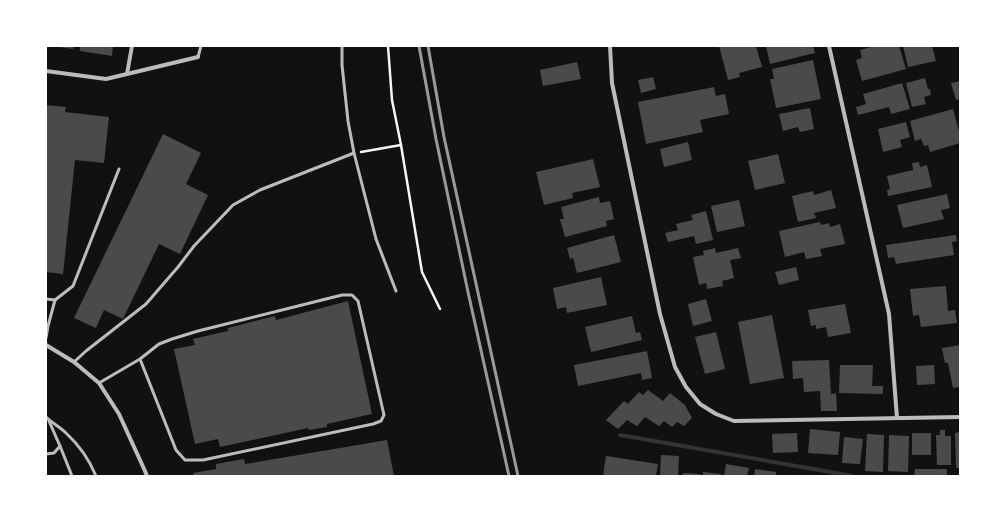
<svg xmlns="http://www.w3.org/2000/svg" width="1006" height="522" font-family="'Alegreya Sans',sans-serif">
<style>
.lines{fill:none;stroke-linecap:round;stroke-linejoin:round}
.stream{stroke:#333;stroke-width:4}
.building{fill:#4a4a4a}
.path{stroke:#f5f5f5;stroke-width:2.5}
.service{stroke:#bcbcbc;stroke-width:3}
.minor{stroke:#bcbcbc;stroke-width:4}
.rail{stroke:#9a9a9a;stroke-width:3}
</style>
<rect width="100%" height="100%" fill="#111"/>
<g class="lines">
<polyline class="stream" points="620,435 853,476"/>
</g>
<g class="building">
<polygon points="59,46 74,46 73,49 59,47"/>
<polygon points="80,46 113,46 112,56 80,51"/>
<polygon points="719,46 756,46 762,67 739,73 740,77 728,80"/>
<polygon points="766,46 813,46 815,53 770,64"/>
<polygon points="875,46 899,46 906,69 862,81 856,60 862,58 860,50"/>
<polygon points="903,46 932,46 936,61 908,67"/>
<polygon points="813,60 821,99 776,108 770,79 774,79 772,69"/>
<polygon points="577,62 581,79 543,86 540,70"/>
<polygon points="653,77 656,89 641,93 638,80"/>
<polygon points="925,78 928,89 930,89 931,95 924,97 926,104 912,107 906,83"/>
<polygon points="960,81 960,99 956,100 951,83"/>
<polygon points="902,83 910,109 891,114 889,107 858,115 856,107 866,104 863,94"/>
<polygon points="714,87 716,96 725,94 729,114 700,120 703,132 646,144 638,102"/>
<polygon points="46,105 66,107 65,112 109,117 104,163 75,160 63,274 46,272"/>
<polygon points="810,108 814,129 800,132 798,127 783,131 779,114"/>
<polygon points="953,109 960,135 960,143 930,152 928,145 924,146 921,139 915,141 910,121"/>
<polygon points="906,122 910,137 900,140 902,147 883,152 878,129"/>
<polygon points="163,134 201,153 186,184 208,195 180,254 159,244 123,319 104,310 96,328 74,318"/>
<polygon points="688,142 692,160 664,167 660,149"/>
<polygon points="778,154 785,183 755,190 748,161"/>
<polygon points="593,159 600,187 572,193 573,198 544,205 536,172"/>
<polygon points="919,162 920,167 927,165 932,187 888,196 887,190 890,189 887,176 913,170 912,163"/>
<polygon points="831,190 836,208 814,213 816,218 798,222 792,196 813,191 814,195"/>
<polygon points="947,194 950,208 941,210 944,219 903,228 897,205"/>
<polygon points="599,197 600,203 610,201 614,219 606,221 607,226 565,237 560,219 564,219 561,207"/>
<polygon points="739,200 745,226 717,232 711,206"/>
<polygon points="706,211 713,240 696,244 694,236 668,242 665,233 678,230 676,224 693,220 691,215"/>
<polygon points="820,222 821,225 829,223 830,227 840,224 845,244 820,249 822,256 806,259 804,252 785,257 779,231"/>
<polygon points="614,235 621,262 577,273 573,258 570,259 567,248"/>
<polygon points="956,235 957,241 952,242 954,255 896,264 894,257 888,258 886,245"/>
<polygon points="715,248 716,253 738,248 741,258 730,260 734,278 722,281 723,286 707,289 706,283 699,285 693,257 704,255 703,251"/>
<polygon points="796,267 799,280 779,285 775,272"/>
<polygon points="601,277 607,305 567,313 566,307 557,309 553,288"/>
<polygon points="946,286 948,311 955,310 957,323 921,327 919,315 913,316 910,289"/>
<polygon points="706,299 712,321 693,326 688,304"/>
<polygon points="348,301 372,414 327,424 327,427 309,430 308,428 220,447 218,439 195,444 174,349 195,345 193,339 228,331 228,328 275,316 276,320"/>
<polygon points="845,304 851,333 828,337 826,327 816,329 816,325 811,326 808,310"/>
<polygon points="772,315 784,378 750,384 738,322"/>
<polygon points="632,316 636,333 640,332 642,340 591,352 585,327"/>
<polygon points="716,332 725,369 705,374 695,337"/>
<polygon points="960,345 960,387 953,388 948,363 945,363 942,348"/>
<polygon points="647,351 652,378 642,380 641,373 578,386 574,365"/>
<polygon points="829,360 831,394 836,393 837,411 821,411 820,391 804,392 803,378 793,379 792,361"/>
<polygon points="840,365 873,365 872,386 883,386 883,394 839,393"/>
<polygon points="934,365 935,384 917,385 916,366"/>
<polygon points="648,390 663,401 670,393 685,405 692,418 684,426 677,422 672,427 664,421 659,426 645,417 637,426 627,420 618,429 606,420 624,401 628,404 639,392 643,395"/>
<polygon points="810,429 840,432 838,455 808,453"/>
<polygon points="940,430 945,430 945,436 951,436 951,465 937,465 936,435 940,435"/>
<polygon points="960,432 960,468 956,468 955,433"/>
<polygon points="797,433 798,452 773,453 772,434"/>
<rect x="912" y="433" width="19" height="22"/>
<polygon points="867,434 884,435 883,472 865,471"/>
<polygon points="889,435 909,436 908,472 888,471"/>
<polygon points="844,437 863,439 860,464 842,463"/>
<polygon points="387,440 394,476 193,476 193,473 216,469 216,464 244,459 245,464"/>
<polygon points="661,455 679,456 678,476 660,476"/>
<polygon points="606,456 658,464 656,476 603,476"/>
<polygon points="726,464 749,468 747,476 724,476"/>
<polygon points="755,469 776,472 776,476 754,476"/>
<polygon points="915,469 947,469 947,476 914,476"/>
<polygon points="703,472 721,474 721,476 703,476"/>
<polygon points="683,473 700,474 699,476 682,476"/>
</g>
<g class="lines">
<g class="path">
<polyline points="388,46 392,100 401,145 422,272 440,309"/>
<polyline points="361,152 401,145"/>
</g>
<g class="service">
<polyline points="342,46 342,65 348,121 354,153 376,239 396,291"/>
<polyline points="198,57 201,46"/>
<polyline points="46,299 55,300"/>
<polyline points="46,338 48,326 55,300 73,286 119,169"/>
<polyline points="74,362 86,351 146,304 178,267 194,246 233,205 260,190 354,153"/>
<polyline points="99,383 140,359 159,344 172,339 198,331 342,295 352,295 358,301 384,415 381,421 373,424 203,460 185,460 176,450 140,359"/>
<path d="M 46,417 C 52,423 60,427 66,433 C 79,445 89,459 96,476"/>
<polyline points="49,421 60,446"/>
<polyline points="46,454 54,453 60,446 72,476"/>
</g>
<g class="minor">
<polyline points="610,46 612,83 660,314 675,367 686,387 700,404 716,414 734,421 960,417"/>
<polyline points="829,46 889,314 897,418"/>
<polyline points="46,71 106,79 127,74 198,57"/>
<polyline points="127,74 132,46"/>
<polyline points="46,345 74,362 99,383 119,414 145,471 147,476"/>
</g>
<g class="rail">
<polyline points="419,46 436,139 468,292 509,476"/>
<polyline points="428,46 444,137 518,476"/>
</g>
</g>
<rect width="1006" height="522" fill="none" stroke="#ffffff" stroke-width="94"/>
</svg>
